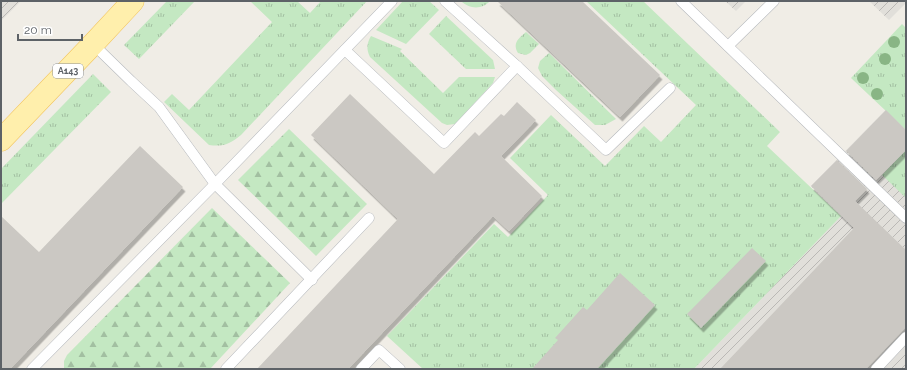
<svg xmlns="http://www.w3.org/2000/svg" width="907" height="370" font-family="Raleway,sans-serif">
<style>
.industrial{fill:url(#industrial-furrows)}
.grass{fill:url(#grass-tufts)}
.forest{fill:url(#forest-firs)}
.building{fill:#cbc8c3;filter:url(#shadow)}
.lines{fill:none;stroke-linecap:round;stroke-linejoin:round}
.lane-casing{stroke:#b6b9bd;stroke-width:11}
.primary-casing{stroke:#f3c45c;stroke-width:23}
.lane{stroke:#fff;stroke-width:10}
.primary{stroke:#ffefac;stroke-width:22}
.tree{fill:#89b585}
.labels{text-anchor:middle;stroke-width:4;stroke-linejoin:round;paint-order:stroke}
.shield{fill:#fff;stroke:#8e9195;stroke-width:1}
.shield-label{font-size:9px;font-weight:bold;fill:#5d6267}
</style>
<defs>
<pattern id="industrial-furrows" width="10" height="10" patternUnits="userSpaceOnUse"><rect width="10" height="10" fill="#e1dfda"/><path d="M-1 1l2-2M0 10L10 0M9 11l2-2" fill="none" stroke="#bab8b5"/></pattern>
<pattern id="grass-tufts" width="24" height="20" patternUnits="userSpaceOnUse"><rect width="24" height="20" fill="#c4e8c2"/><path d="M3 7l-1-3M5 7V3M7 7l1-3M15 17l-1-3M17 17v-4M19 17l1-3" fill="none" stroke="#a2bfa1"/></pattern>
<pattern id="forest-firs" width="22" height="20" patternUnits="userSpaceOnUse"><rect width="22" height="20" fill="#c4e8c2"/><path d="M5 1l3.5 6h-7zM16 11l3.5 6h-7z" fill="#a2bfa1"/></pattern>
<filter id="shadow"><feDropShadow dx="2.5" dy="4.5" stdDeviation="0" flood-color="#0004"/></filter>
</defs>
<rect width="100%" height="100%" fill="#f0ede6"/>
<g class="industrial">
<polygon points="1,1 21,1 1,21"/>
<polygon points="725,1 746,1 736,11"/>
<polygon points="869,1 906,1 906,3 889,20"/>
<polygon points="906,89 906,369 694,369 841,216 811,186"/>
</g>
<g class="grass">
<polygon points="167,1 195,1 139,59 124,45"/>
<path d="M 250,1 L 297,1 L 310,13 L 321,1 L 367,1 L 241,135 C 230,144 223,147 209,145 L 164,102 L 172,94 L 189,110 L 272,22 Z"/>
<polygon points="403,1 429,1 439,10 406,44 376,30"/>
<path d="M 461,1 L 490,1 C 482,10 469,9 461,1 Z"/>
<polygon points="586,1 643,1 780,132 767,146 841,216 694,369 423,369 387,336 494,224 508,237 548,195 510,158 551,115 605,166 644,126 661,142 696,105"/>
<polygon points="446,16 493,60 495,69 466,69 429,34"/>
<polygon points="902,24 906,28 906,130 851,78"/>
<path d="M 526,32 L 539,44 L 530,53 L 526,55 L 518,53 C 512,43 519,38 526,32 Z"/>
<path d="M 371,36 L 402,49 L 400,51 L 443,93 L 459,77 L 495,77 L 493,83 L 455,124 L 447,125 L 442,123 L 370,57 C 366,49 367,43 371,36 Z"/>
<polygon points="549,53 616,119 605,125 595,125 556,90 542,76 538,68 540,61"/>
<polygon points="93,74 111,92 1,204 1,169"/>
<polygon points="906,150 906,198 882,175"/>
</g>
<g class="forest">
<polygon points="289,129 367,204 316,256 238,180"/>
<polygon points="212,208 290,283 210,369 64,369 64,361 67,355"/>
</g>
<g class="building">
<polygon points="497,1 582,1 660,75 620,117"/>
<polygon points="350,94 434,174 475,132 479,136 501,114 504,116 517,102 536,120 501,156 542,196 509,231 493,216 348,369 257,369 398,219 311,135"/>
<polygon points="886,110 906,130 906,150 876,180 846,151"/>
<polygon points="140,146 183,187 10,369 1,369 1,216 39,252"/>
<polygon points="837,160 867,189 855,201 906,250 906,327 866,369 720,369 854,228 811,186"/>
<polygon points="752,248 766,261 701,328 687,314"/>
<polygon points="620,273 655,305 597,369 532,369 558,340 555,338 583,307 587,310"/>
</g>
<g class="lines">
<defs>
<g id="lane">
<polyline points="445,1 517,66 606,150 670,88"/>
<polyline points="681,1 906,218"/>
<polyline points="93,44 131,81 159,107 215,184 312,280"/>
<polyline points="728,46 774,1"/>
<polyline points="345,50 444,143 517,66"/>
<polyline points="32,369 215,184 392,1"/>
<polyline points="226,369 369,218"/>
<polyline points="361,369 379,350 400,369"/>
<polyline points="876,369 906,337"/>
</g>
<polyline id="primary" points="1,140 93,44 133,1"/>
</defs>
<use href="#lane" class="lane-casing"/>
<use href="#primary" class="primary-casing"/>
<use href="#lane" class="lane"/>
<use href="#primary" class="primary"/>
</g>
<g class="tree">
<circle cx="894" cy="42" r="6"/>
<circle cx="885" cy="59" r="6"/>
<circle cx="863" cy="78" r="6"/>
<circle cx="877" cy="94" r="6"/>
</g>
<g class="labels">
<rect class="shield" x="53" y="64" width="30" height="14" rx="3"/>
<g class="shield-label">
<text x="68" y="74">А143</text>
</g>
</g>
<rect width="907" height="370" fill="none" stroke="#5d6267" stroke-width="4"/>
<path d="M18 34v6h64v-6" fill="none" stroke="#5d6267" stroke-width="2"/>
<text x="24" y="34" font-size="12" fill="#5d6267" stroke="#ffffff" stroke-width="3" paint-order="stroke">20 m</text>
</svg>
